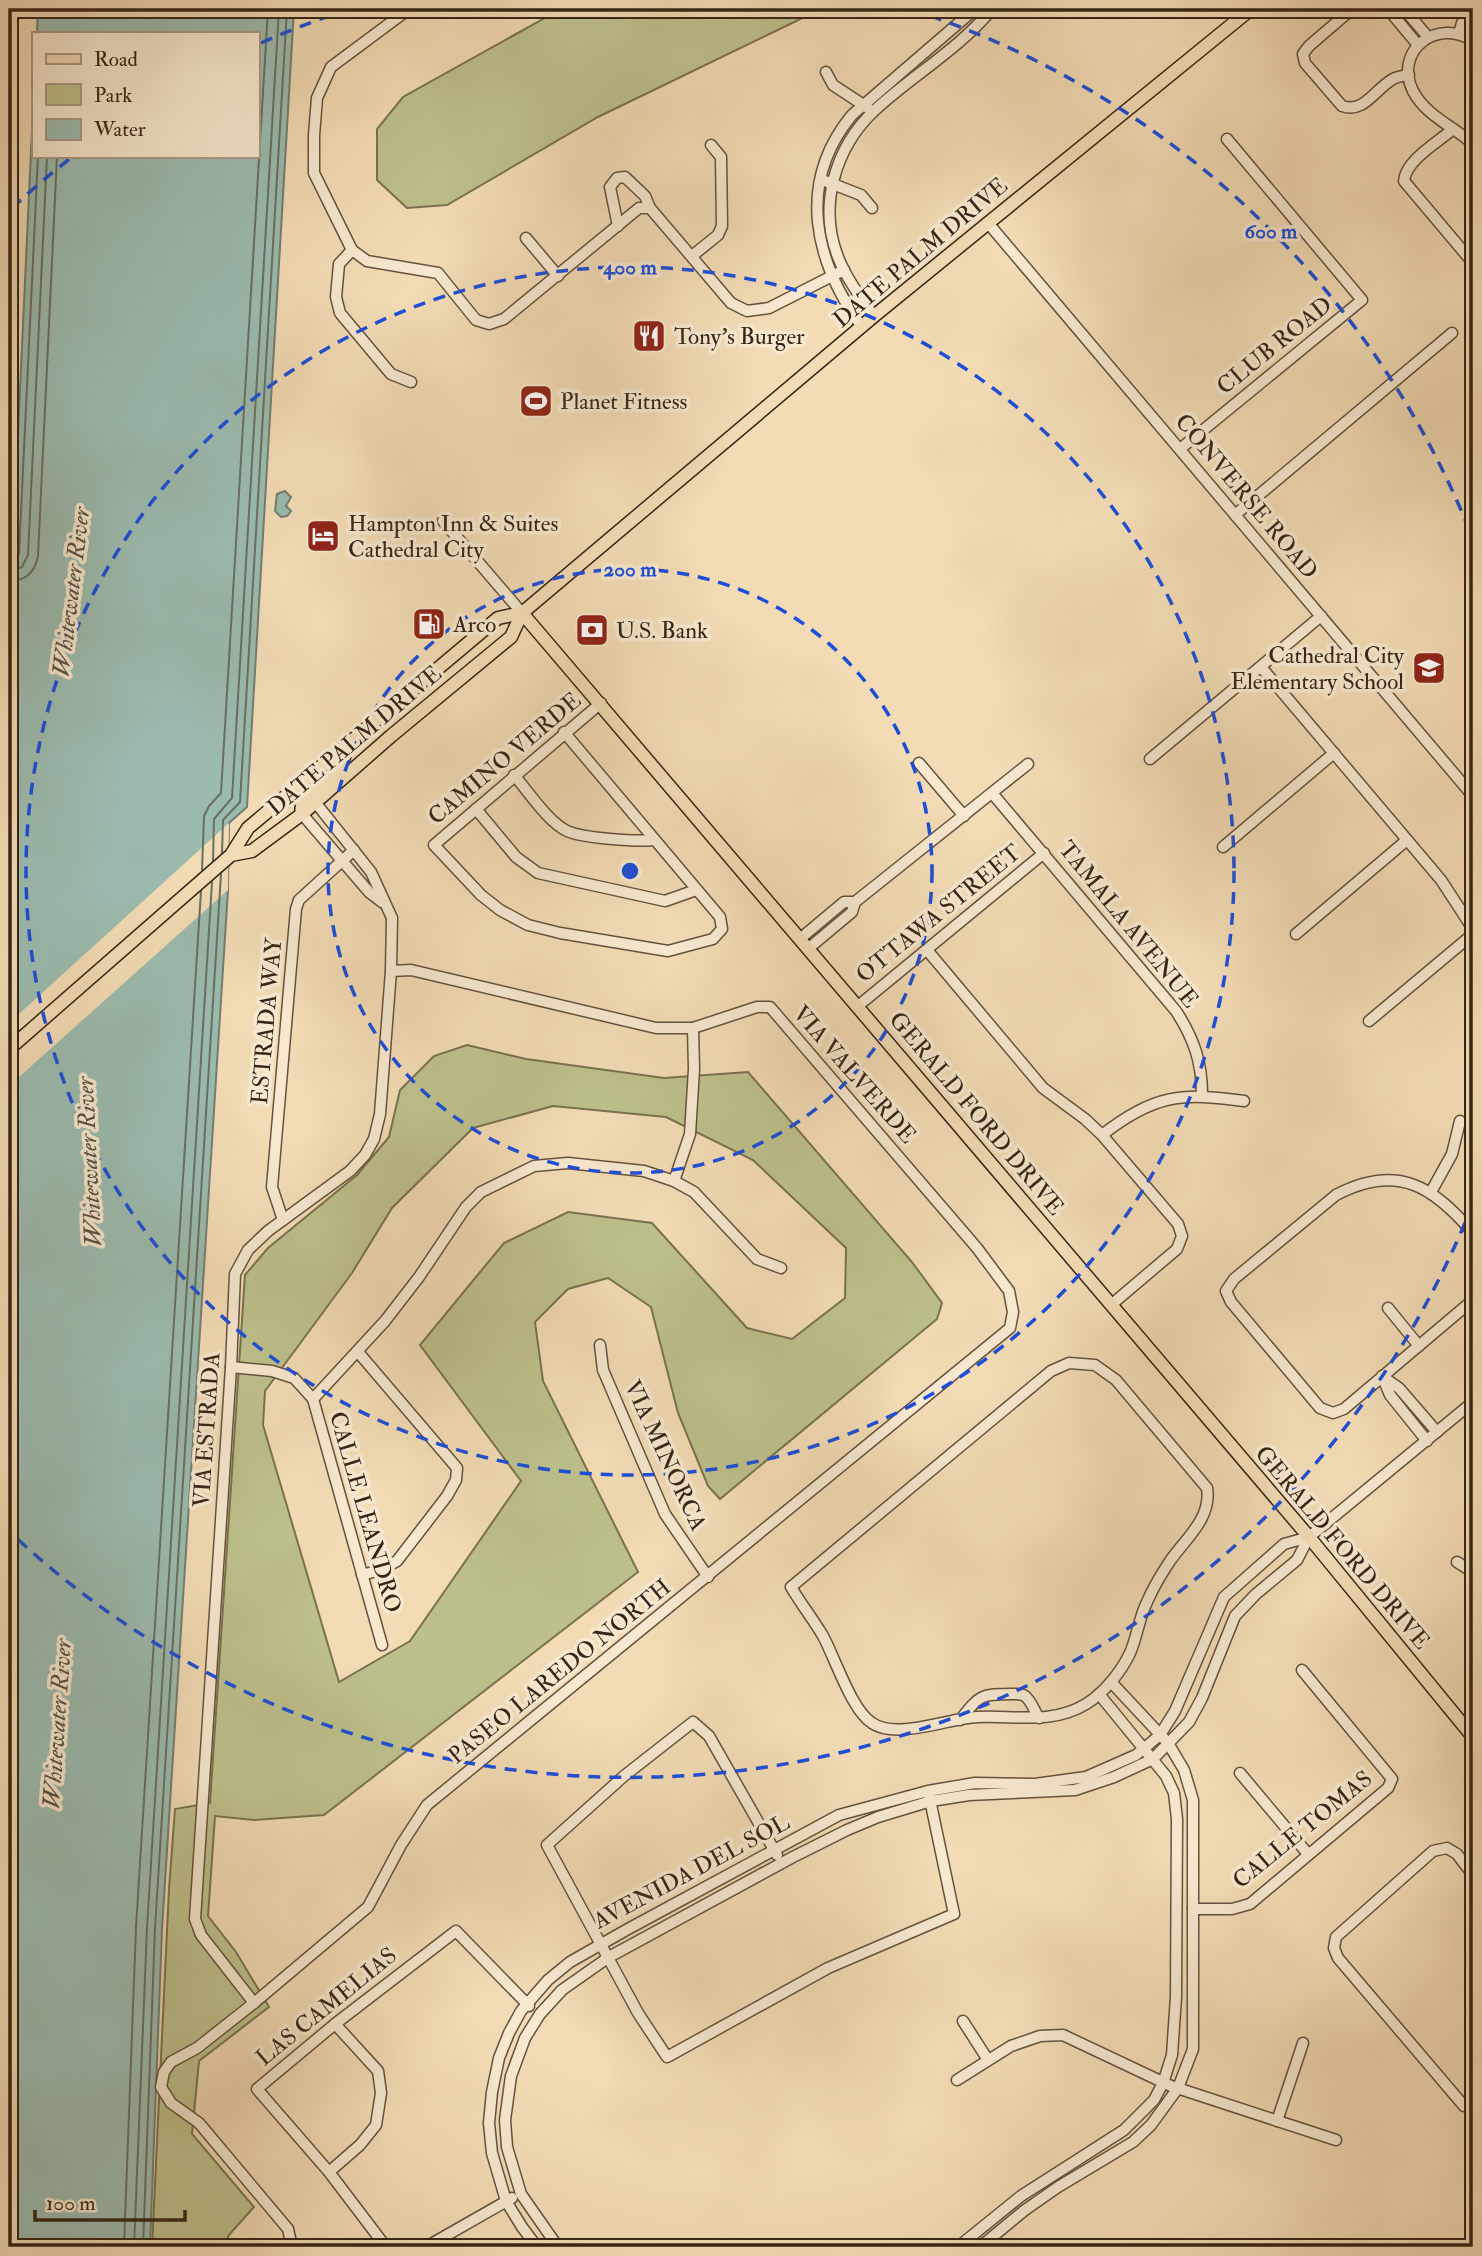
<svg xmlns="http://www.w3.org/2000/svg" width="1482" height="2256" font-family="'IM FELL Double Pica',serif">
<style>
.green{fill:#bdc08c;stroke:#7a7250;stroke-width:2;fill-rule:evenodd}
.water{fill:#9bbbaf;stroke:#737f71;stroke-width:2}
.pier{fill:#f2dbb5}
.lines{fill:none;stroke-linecap:round;stroke-linejoin:round}
.shore{stroke:#687062;stroke-width:2}
.minor-casing{stroke:#65523d;stroke-width:13}
.major-casing{stroke:#362515;stroke-width:15}
.minor{stroke:#f7e8cf;stroke-width:10}
.major{stroke:#f2dbb5;stroke-width:12}
.ring{fill:none;stroke:#1d4ed8;stroke-width:3.5;stroke-dasharray:12 9}
.labels{text-anchor:middle;stroke-width:7;stroke-linejoin:round;paint-order:stroke}
.street-label{font-size:23px;fill:#362515;stroke:#f7e8cf}
.poi-label{font-size:23px;fill:#362515;stroke:#f7e8cf;text-anchor:start}
.water-label{font-size:24px;font-style:italic;fill:#545243;stroke:#f7e8cf}
.centre{fill:#1d4ed8;stroke:#f7e8cf;stroke-width:3.5}
.ring-label{font-size:21px;text-anchor:middle;font-weight:bold;fill:#1d4ed8;stroke:#f7e8cf;stroke-width:7;stroke-linejoin:round;paint-order:stroke}
</style>
<rect width="100%" height="100%" fill="#f2dbb5"/>
<filter id="stains"><feTurbulence type="fractalNoise" baseFrequency=".00286" numOctaves="4"/><feColorMatrix values="0 0 0 0 .2 0 0 0 0 .09 0 0 0 0 .02 0 0 0 .5 -.17"/></filter>
<radialGradient id="worn" r=".72"><stop offset=".6" stop-color="#630" stop-opacity="0"/><stop offset="1" stop-color="#630" stop-opacity=".3"/></radialGradient>
<g class="green">
<polygon points="561,9 821,9 598,117 447,205 407,208 377,180 377,129 403,97"/>
<path d="M 467,1045 L 526,1059 L 664,1078 L 748,1072 L 912,1262 L 942,1303 L 937,1319 L 720,1499 L 708,1486 L 678,1413 L 651,1307 L 608,1278 L 568,1289 L 535,1322 L 543,1381 L 638,1572 L 324,1815 L 254,1820 L 215,1816 L 208,1916 L 236,1952 L 269,2007 L 199,2061 L 192,2134 L 254,2207 L 228,2236 L 230,2247 L 152,2247 L 169,1889 L 175,1809 L 210,1803 L 245,1275 L 268,1248 L 357,1175 L 389,1137 L 400,1090 L 434,1056 ZM 553,1106 L 666,1117 L 753,1160 L 846,1248 L 845,1298 L 792,1339 L 747,1328 L 652,1223 L 568,1212 L 504,1243 L 420,1345 L 521,1481 L 410,1641 L 339,1682 L 263,1425 L 265,1391 L 352,1273 L 392,1208 L 473,1128 Z"/>
</g>
<g class="water">
<polygon points="38,9 294,9 247,807 229,823 228,890 162,1929 150,2247 9,2247 9,628 33,108 33,156 257,156 257,33 37,33"/>
<polygon points="285,491 291,497 286,506 291,511 287,516 281,517 275,511 277,494"/>
</g>
<polygon class="pier" points="229,823 228,890 9,1086 9,1023"/>
<g class="lines">
<g class="shore">
<polyline points="9,562 15,561 19,554 38,156"/>
<polyline points="9,571 22,567 28,555 47,156"/>
<path d="M 9,581 C 25,581 35,572 38,556 L 57,156"/>
<polyline points="222,853 223,820 240,802 287,9"/>
<polyline points="213,861 214,819 232,798 279,9"/>
<polyline points="202,870 204,816 209,806 221,793 268,9"/>
<polyline points="124,2247 136,1927 201,891"/>
<polyline points="134,2247 147,1928 212,882"/>
<polyline points="143,2247 155,1928 221,874"/>
</g>
<defs>
<g id="minor">
<polyline points="409,9 331,67 317,98 314,135 314,173 352,250 367,261 438,273 476,320 489,324 504,319 639,208 650,208 731,303 747,311 769,308 844,270"/>
<path d="M 1352,9 L 1309,46 L 1303,54 L 1305,63 L 1342,106 C 1364,114 1375,89 1393,79 C 1398,76 1404,76 1409,75"/>
<polyline points="1388,9 1418,45"/>
<polyline points="1404,9 1428,37"/>
<polyline points="1459,34 1462,23 1473,10"/>
<path d="M 1473,41 C 1437,17 1393,51 1413,91 C 1426,116 1453,126 1473,144"/>
<polyline points="826,72 833,85 868,108"/>
<path d="M 1453,129 C 1437,143 1406,160 1404,181 L 1473,263"/>
<polyline points="825,181 861,195 872,208"/>
<polyline points="988,223 1473,796"/>
<polyline points="618,226 610,187 617,178 625,177 645,196 650,208"/>
<polyline points="526,238 558,276"/>
<polyline points="352,250 339,264 336,297 340,313 391,374 411,382"/>
<polyline points="692,256 718,235 722,226 721,157 711,145"/>
<path d="M 874,316 C 861,298 846,278 838,257 C 818,206 835,147 875,110 C 913,75 959,49 992,9"/>
<path d="M 862,327 C 814,261 796,183 852,115 L 975,9"/>
<polyline points="1180,449 1362,300 1227,139"/>
<polyline points="1235,515 1452,333"/>
<polyline points="443,521 522,613"/>
<polyline points="1261,667 1441,880 1473,929"/>
<polyline points="564,732 720,917 722,929 713,939 668,951 560,933 528,925 500,910 481,895 434,845 601,703"/>
<polyline points="1150,759 1321,616"/>
<polyline points="919,763 964,816"/>
<path d="M 514,775 C 528,791 548,822 567,831 C 582,838 637,842 654,840"/>
<path d="M 992,793 L 1176,1011 C 1194,1039 1202,1062 1202,1095"/>
<polyline points="476,809 516,857 538,873 665,901 696,890"/>
<polyline points="302,814 369,892 382,902"/>
<polyline points="1223,847 1334,753"/>
<polyline points="1296,934 1407,840"/>
<polyline points="801,938 844,902 855,902"/>
<polyline points="809,948 852,912 855,902 1028,764"/>
<polyline points="927,950 1043,1088 1085,1119 1102,1135 1178,1224 1182,1236 1177,1249 1111,1305"/>
<polyline points="858,1006 1044,853"/>
<polyline points="1369,1021 1473,934"/>
<path d="M 1102,1135 C 1153,1095 1181,1092 1244,1101"/>
<polyline points="674,1181 694,1192 757,1259 781,1268"/>
<polyline points="1431,1192 1452,1154 1460,1121"/>
<polyline points="283,1220 272,1187 296,909 299,900 354,850"/>
<path d="M 1473,1233 C 1433,1186 1397,1163 1336,1195 L 1234,1279 L 1226,1291 L 1231,1302 L 1320,1408 L 1333,1413 L 1344,1409 L 1473,1300"/>
<polyline points="1388,1308 1419,1346"/>
<polyline points="600,1345 603,1370 665,1514 708,1577"/>
<polyline points="358,1352 457,1468 456,1480 447,1496 397,1561 380,1570 362,1575"/>
<path d="M 1069,1363 L 1095,1365 L 1116,1380 L 1207,1488 C 1212,1518 1186,1538 1170,1561 C 1162,1573 1153,1588 1147,1602 C 1139,1618 1137,1637 1130,1653 C 1121,1672 1104,1693 1086,1704 C 1052,1725 1014,1715 977,1717 C 949,1718 897,1740 872,1723 C 852,1711 835,1658 823,1636 C 813,1619 801,1604 791,1587 L 1051,1371 Z"/>
<polyline points="231,1367 272,1371 294,1378 313,1399 382,1645"/>
<polyline points="313,1399 385,1321 419,1277 466,1207 481,1192 534,1166 568,1163 644,1171 674,1181 690,1134 694,1069 693,1028"/>
<polyline points="1427,1441 1390,1395 1382,1376 1399,1388 1437,1432"/>
<polyline points="1457,1562 1473,1572"/>
<path d="M 960,1720 C 980,1695 980,1694 1012,1694 C 1018,1694 1023,1693 1027,1698 C 1032,1703 1035,1712 1039,1718"/>
<polyline points="1240,1773 1308,1854"/>
<polyline points="777,1855 709,1736 693,1722 624,1776 547,1845 638,2013 667,2057 828,1968 954,1914 929,1795"/>
<polyline points="1473,1875 1457,1854 1447,1848 1433,1851 1336,1937 1334,1948 1338,1958 1464,2106 1473,2106"/>
<polyline points="1193,1909 1232,1909 1250,1904 1388,1788 1392,1779 1302,1670"/>
<polyline points="254,2003 201,1935 195,1919 231,1367 235,1274 248,1250 268,1231 350,1171 365,1155 374,1139 380,1114 391,971 392,918 371,872 315,802"/>
<polyline points="963,2021 988,2060"/>
<polyline points="957,2080 1011,2046 1040,2036 1063,2035 1171,2086 1336,2140"/>
<polyline points="1277,2121 1303,2043"/>
<polyline points="329,2172 360,2145 376,2125 381,2093 378,2071 335,2024"/>
<polyline points="292,2247 288,2229 199,2123 171,2103 161,2087 164,2072 171,2062 197,2048 254,2003 368,1907 401,1845 427,1805 1010,1328 1013,1312 1009,1291 977,1248 770,1007 757,1007 693,1028 656,1028 411,970 391,971"/>
<polyline points="386,2247 329,2172 257,2089 335,2024 456,1931 529,2006"/>
<polyline points="426,2247 512,2198"/>
<polyline points="537,2247 522,2227 506,2201 492,2153 489,2123 492,2092 499,2058 509,2033 521,2011 548,1980 570,1962 628,1929 839,1815 928,1791 975,1783 1035,1784 1086,1777 1136,1755 1160,1735 1175,1711 1224,1597 1284,1544 1309,1537 1473,1402"/>
<polyline points="558,2247 521,2194 507,2147 505,2120 511,2076 525,2038 540,2014 562,1990 609,1957 793,1857 847,1830 878,1817 931,1801 969,1795 1075,1790 1114,1777 1153,1759 1189,1722 1202,1698 1235,1616 1256,1594 1297,1560 1309,1537"/>
<polyline points="958,2247 1021,2196 1124,2130 1154,2100 1163,2083 1172,2055 1176,1997 1177,1819 1174,1793 1166,1776 1099,1694"/>
<polyline points="980,2247 1025,2210 1058,2187 1133,2142 1151,2125 1178,2088 1193,2049 1193,1800 1184,1770 1168,1743 1111,1682"/>
</g>
<g id="major">
<polyline points="522,613 1309,1537 1473,1737"/>
<path d="M 302,814 C 297,793 329,782 339,768 C 344,761 345,753 347,746"/>
<polyline points="231,855 252,851 302,814 391,736 511,637 522,613 874,316 1251,9"/>
<polyline points="9,1049 231,855 248,828 498,618 522,613"/>
</g>
</defs>
<use href="#minor" class="minor-casing"/>
<use href="#major" class="major-casing"/>
<use href="#minor" class="minor"/>
<use href="#major" class="major"/>
</g>
<g class="ring">
<circle cx="630" cy="871" r="302"/>
<circle cx="630" cy="871" r="604"/>
<path d="M1473 1203A906 906 0 0 1 12 1534M12 208A906 906 0 0 1 72 157M261 43A906 906 0 0 1 350 9M910 9A906 906 0 0 1 1473 539"/>
</g>
<defs>
<symbol id="restaurant-square" viewBox="-11 -11 22 22"><rect x="-9" y="-9" width="18" height="18" rx="4" fill="#8f2418" stroke="#f7e8cf"/><path d="M-5-6h1v4h1v-4h1v4h1v-4h1v5L-1.5 .5V6h-2V.5L-5-1ZM5-6V6H3V1.5H1.5Q1.5-4 5-6Z" fill="#fff"/></symbol>
<symbol id="stadium-square" viewBox="-11 -11 22 22"><rect x="-9" y="-9" width="18" height="18" rx="4" fill="#8f2418" stroke="#f7e8cf"/><path d="M0-5a6.5 5 0 1 0 0 10a6.5 5 0 1 0 0-10ZM-3.5-1.8h7v3.6h-7Z" fill="#fff"/></symbol>
<symbol id="hotel-square" viewBox="-11 -11 22 22"><rect x="-9" y="-9" width="18" height="18" rx="4" fill="#8f2418" stroke="#f7e8cf"/><path d="M-6-4.5h1.5V1H6V5H4.5V3h-9V5H-6ZM-4 0a1.8 1.8 0 1 1 3.6 0ZM.5 0V-2.5h3Q6-2.5 6 0Z" fill="#fff"/></symbol>
<symbol id="fuel-square" viewBox="-11 -11 22 22"><rect x="-9" y="-9" width="18" height="18" rx="4" fill="#8f2418" stroke="#f7e8cf"/><path d="M-5.5-6h7V0h2V4h1.3V-2.5L3-4.5l.8-.8L6-3V5H2.5V1h-1V6h-7ZM-4.2-4.7v3.2H.2V-4.7Z" fill="#fff"/></symbol>
<symbol id="bank-square" viewBox="-11 -11 22 22"><rect x="-9" y="-9" width="18" height="18" rx="4" fill="#8f2418" stroke="#f7e8cf"/><path d="M-6-4H6V4H-6ZM0-2.3a2.3 2.3 0 1 0 0 4.6a2.3 2.3 0 1 0 0-4.6Z" fill="#fff"/></symbol>
<symbol id="school-square" viewBox="-11 -11 22 22"><rect x="-9" y="-9" width="18" height="18" rx="4" fill="#8f2418" stroke="#f7e8cf"/><path d="M0-5L7-2L0 1L-7-2ZM-4 1L0 2.5L4 1V4Q0 6-4 4Z" fill="#fff"/></symbol>
</defs>
<g fill-rule="evenodd">
<use href="#restaurant-square" x="630" y="317" width="38" height="38"/>
<use href="#stadium-square" x="517" y="382" width="38" height="38"/>
<use href="#hotel-square" x="304" y="517" width="38" height="38"/>
<use href="#fuel-square" x="410" y="605" width="38" height="38"/>
<use href="#bank-square" x="573" y="611" width="38" height="38"/>
<use href="#school-square" x="1410" y="649" width="38" height="38"/>
</g>
<g class="labels">
<g class="street-label">
<text transform="translate(920 252) rotate(-40)" y="8">DATE PALM DRIVE</text>
<text transform="translate(1274 345) rotate(-39)" y="8">CLUB ROAD</text>
<text transform="translate(1247 496) rotate(50)" y="8">CONVERSE ROAD</text>
<text transform="translate(354 740) rotate(-40)" y="8">DATE PALM DRIVE</text>
<text transform="translate(504 758) rotate(-40)" y="8">CAMINO VERDE</text>
<text transform="translate(938 913) rotate(-39)" y="8">OTTAWA STREET</text>
<text transform="translate(1129 924) rotate(51)" y="8">TAMALA AVENUE</text>
<text transform="translate(266 1021) rotate(-85)" y="8">ESTRADA WAY</text>
<text transform="translate(855 1074) rotate(49)" y="8">VIA VALVERDE</text>
<text transform="translate(977 1113) rotate(50)" y="8">GERALD FORD DRIVE</text>
<text transform="translate(206 1430) rotate(-86)" y="8">VIA ESTRADA</text>
<text transform="translate(666 1455) rotate(65)" y="8">VIA MINORCA</text>
<text transform="translate(366 1512) rotate(74)" y="8">CALLE LEANDRO</text>
<text transform="translate(1343 1547) rotate(50)" y="8">GERALD FORD DRIVE</text>
<text transform="translate(559 1671) rotate(-39)" y="8">PASEO LAREDO NORTH</text>
<text transform="translate(1302 1829) rotate(-39)" y="8">CALLE TOMAS</text>
<text transform="translate(691 1871) rotate(-28)" y="8">AVENIDA DEL SOL</text>
<text transform="translate(326 2006) rotate(-39)" y="8">LAS CAMELIAS</text>
</g>
<g class="poi-label">
<text x="674" y="344">Tony's Burger</text>
<text x="560" y="409">Planet Fitness</text>
<text x="348" y="531">Hampton Inn &amp; Suites<tspan x="348" dy="26">Cathedral City</tspan></text>
<text x="453" y="632">Arco</text>
<text x="616" y="638">U.S. Bank</text>
<text x="1404" y="663" text-anchor="end">Cathedral City<tspan x="1404" dy="26">Elementary School</tspan></text>
</g>
<g class="water-label">
<text transform="translate(71 592) rotate(-83)" y="8">Whitewater River</text>
<text transform="translate(89 1162) rotate(-93)" y="8">Whitewater River</text>
<text transform="translate(57 1724) rotate(-86)" y="8">Whitewater River</text>
</g>
</g>
<circle cx="630" cy="871" r="10" class="centre"/>
<g class="ring-label">
<text x="1271" y="238">600 m</text>
<text x="630" y="274">400 m</text>
<text x="630" y="576">200 m</text>
</g>
<rect width="1482" height="2256" fill="none" stroke="#f2dbb5" stroke-width="35"/>
<rect x="10" y="10" width="1461" height="2235" fill="none" stroke="#362515" stroke-width="3.5"/>
<rect x="18" y="18" width="1447" height="2221" fill="none" stroke="#362515" stroke-width="2"/>
<rect x="32" y="32" width="228" height="126" fill="#f7e8cf" stroke="#aa9a85" stroke-width="2"/>
<rect x="46" y="54" width="35" height="10" fill="#f2dbb5" stroke="#aa9a85" stroke-width="2"/>
<text x="94" y="66" font-size="21" fill="#362515">Road</text>
<rect x="46" y="84" width="35" height="21" fill="#bdc08c" stroke="#aa9a85" stroke-width="2"/>
<text x="94" y="102" font-size="21" fill="#362515">Park</text>
<rect x="46" y="119" width="35" height="21" fill="#9bbbaf" stroke="#aa9a85" stroke-width="2"/>
<text x="94" y="136" font-size="21" fill="#362515">Water</text>
<path d="M35 2210v10h150v-10" fill="none" stroke="#362515" stroke-width="3.5"/>
<text x="46" y="2210" font-size="21" fill="#362515" stroke="#f7e8cf" stroke-width="5" paint-order="stroke">100 m</text>
<rect width="100%" height="100%" filter="url(#stains)"/>
<rect width="100%" height="100%" fill="url(#worn)"/>
</svg>
